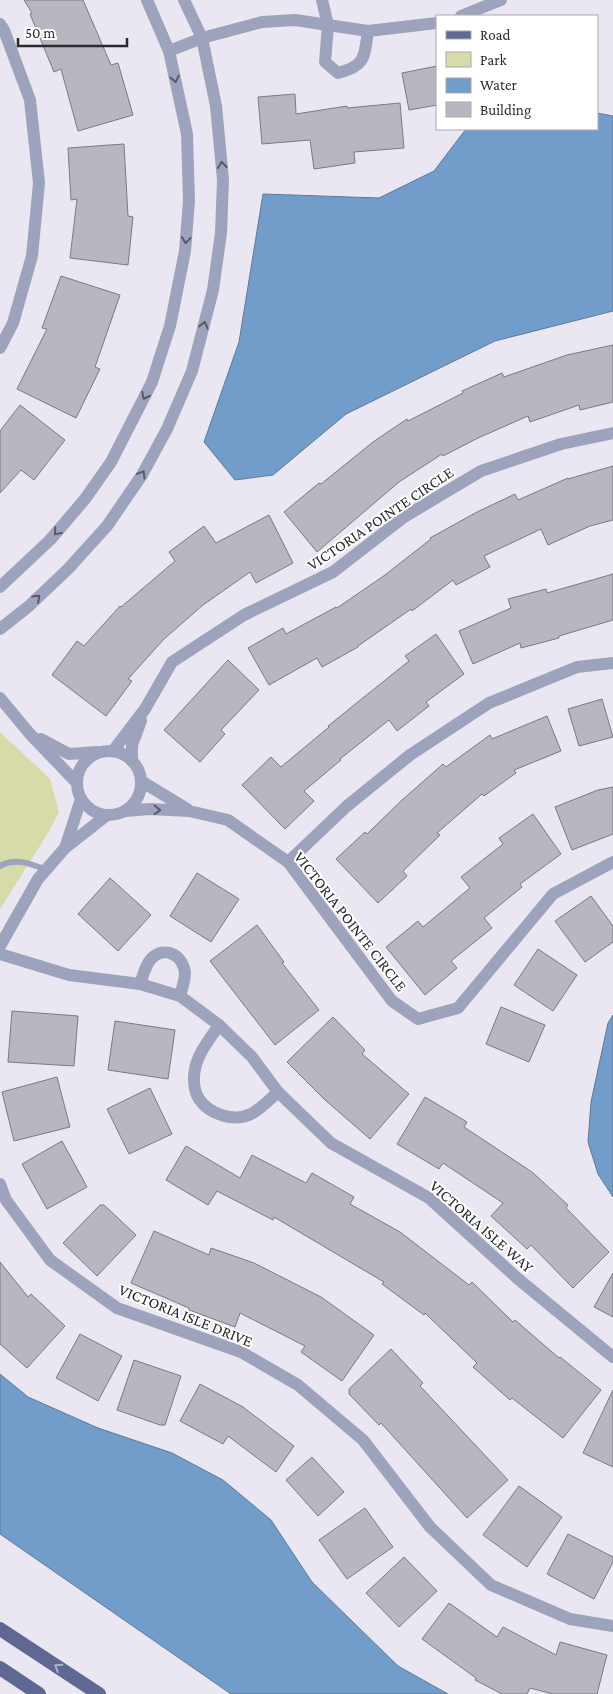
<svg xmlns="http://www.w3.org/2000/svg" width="613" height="1694" font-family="'Crimson Pro',serif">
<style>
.green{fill:#d7daa9}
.water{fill:#729dca;stroke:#5d7a9b}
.building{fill:#b8b6c0;stroke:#7c7982}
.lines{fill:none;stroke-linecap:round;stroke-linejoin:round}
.service{stroke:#9da3bc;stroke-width:6}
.minor{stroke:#9da3bc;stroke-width:12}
.primary{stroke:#5e6893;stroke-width:14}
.oneway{stroke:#595a67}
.oneway2{stroke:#aeb4c9}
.labels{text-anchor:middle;stroke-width:4;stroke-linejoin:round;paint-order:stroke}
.street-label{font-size:16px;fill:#2b2a2e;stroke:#fff}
</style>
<rect width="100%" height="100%" fill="#eae7f2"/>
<polygon class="green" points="0,732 50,779 59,812 48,833 0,909"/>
<g class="water">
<polygon points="597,113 613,116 613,311 495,341 346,414 273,475 235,480 204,442 239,342 263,194 379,198 434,171 466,129 597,129"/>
<polygon points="613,1015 613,1197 598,1174 588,1142 591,1102 608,1023"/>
<polygon points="0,1374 28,1397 98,1428 172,1453 223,1480 271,1520 312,1582 398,1666 448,1694 231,1694 0,1534"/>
</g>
<g class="building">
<polygon points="24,0 83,0 111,65 118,63 133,115 78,131 61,69 54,72 30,14 32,13"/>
<polygon points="437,66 437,105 409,110 402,73"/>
<polygon points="295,94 296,114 347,106 347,108 400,103 404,148 354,152 355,163 314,169 310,140 262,144 258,97"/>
<polygon points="124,144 128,216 133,217 128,265 70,258 77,199 71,200 68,148"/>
<polygon points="61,276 120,295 95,367 100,369 76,418 17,389 47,329 42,328"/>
<polygon points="613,345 613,402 580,410 579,405 530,422 528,416 478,438 443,456 442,454 399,482 317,552 284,512 319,483 321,484 373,442 407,419 408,421 463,393 462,391 502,373 504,377 567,355"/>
<polygon points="20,405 65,440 34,480 21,470 0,493 0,431"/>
<polygon points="613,466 613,520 590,526 548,545 541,529 484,556 490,567 456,585 453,580 412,611 411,609 358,646 358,647 322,667 317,658 269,685 248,648 283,628 286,634 336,607 337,608 385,575 431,539 430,538 477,512 515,494 518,500 568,478 568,479"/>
<polygon points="269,515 293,563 256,583 250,572 203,605 164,639 128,679 132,681 106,716 52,675 77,641 84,646 120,606 121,607 175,561 169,552 204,526 216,543"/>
<polygon points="613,574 613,620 559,636 559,638 521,648 520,643 473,664 459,631 511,608 508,599 546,589 547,593"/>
<polygon points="436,634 464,674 426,702 429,706 397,731 389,720 340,759 341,760 304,791 314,801 285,829 242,785 271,757 281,767 329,727 328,726 409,661 405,656"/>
<polygon points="228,660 259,690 221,730 225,734 200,762 164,730"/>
<polygon points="602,699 613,737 579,746 568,709"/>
<polygon points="547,716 561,751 514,770 516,773 484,796 482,794 437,833 440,835 403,871 407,876 378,903 336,859 365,832 367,834 401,801 443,764 446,767 490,735 492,739"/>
<polygon points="613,787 613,834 572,850 555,807 598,790"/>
<polygon points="533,814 561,854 520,884 522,887 484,918 492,928 451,961 457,968 425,995 386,947 418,921 423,927 470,888 461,877 503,844 499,838"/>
<polygon points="197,873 239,899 211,942 170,916"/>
<polygon points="110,878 151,915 118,951 78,914"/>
<polygon points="591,896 613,926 613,942 585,962 555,921"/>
<polygon points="257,925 284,962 282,963 319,1010 275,1045 210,961"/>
<polygon points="538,949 577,975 553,1011 514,985"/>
<polygon points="501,1007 545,1025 529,1062 486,1044"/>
<polygon points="12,1011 78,1016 74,1066 8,1062"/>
<polygon points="333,1017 365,1050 362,1054 409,1094 370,1139 324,1099 287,1062"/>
<polygon points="115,1021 175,1030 168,1079 108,1070"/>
<polygon points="57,1077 70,1127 14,1141 2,1092"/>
<polygon points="150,1088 172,1134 129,1154 107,1109"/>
<polygon points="425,1097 467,1122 464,1127 532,1172 568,1205 566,1208 609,1252 573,1288 531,1245 527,1249 491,1216 503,1203 443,1163 439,1169 397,1144"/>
<polygon points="62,1141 87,1187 47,1209 22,1164"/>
<polygon points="186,1146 240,1178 252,1155 306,1183 312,1173 354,1197 350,1204 400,1232 469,1285 472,1282 513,1322 515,1320 559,1358 560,1357 601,1390 563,1438 512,1398 510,1400 473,1367 477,1363 425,1313 424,1315 382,1284 384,1282 274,1217 273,1220 217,1191 208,1205 166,1180"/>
<polygon points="100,1205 104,1205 136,1235 97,1276 63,1243"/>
<polygon points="154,1231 209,1255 211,1248 254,1263 321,1297 374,1335 342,1381 301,1352 305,1346 240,1313 235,1327 189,1310 189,1308 131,1283"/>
<polygon points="0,1262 28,1297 31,1294 65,1326 27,1368 0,1344"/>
<polygon points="613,1273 613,1317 594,1307"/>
<polygon points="80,1334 122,1356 98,1401 56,1378"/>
<polygon points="391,1349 423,1383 420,1386 508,1480 467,1518 381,1423 379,1425 349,1394 349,1389"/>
<polygon points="134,1360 181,1376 165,1425 160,1425 117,1410"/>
<polygon points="200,1384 243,1407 294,1446 276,1472 228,1436 223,1444 180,1421"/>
<polygon points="613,1390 613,1467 583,1453"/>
<polygon points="312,1457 344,1492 318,1516 286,1480"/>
<polygon points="519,1486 562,1517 527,1567 483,1535"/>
<polygon points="365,1508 393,1547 347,1579 319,1540"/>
<polygon points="568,1534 613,1557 613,1562 594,1599 547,1574"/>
<polygon points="404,1557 437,1591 399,1627 366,1593"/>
<polygon points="449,1603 497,1637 503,1627 556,1655 560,1642 607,1655 597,1694 553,1694 530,1688 527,1694 502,1694 475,1680 476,1678 422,1639"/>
</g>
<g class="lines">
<path class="service" d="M 0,866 C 15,857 31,864 47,870"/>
<g class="minor">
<path d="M 322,0 L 328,25 L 325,62 L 338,73 C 366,66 364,57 368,31"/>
<polyline points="461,16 501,0"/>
<polyline points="0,24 4,30 30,100 39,183 32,256 13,323 0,348"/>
<polyline points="169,51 202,38 262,22 295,20 368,31 437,23"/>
<polyline points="0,587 50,540 85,499 111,462 152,382 170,326 185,251 189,201 187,134 169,51 147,0"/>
<polyline points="0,629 29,606 68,569 107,526 142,475 167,429 192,371 213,290 221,233 223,180 216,106 202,38 184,0"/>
<polyline points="0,698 30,734 77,783"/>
<polyline points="41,739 69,754 97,752"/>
<polyline points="113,751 145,709 172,662 244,615 333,572 404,517 481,471 561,444 613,433"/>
<circle cx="109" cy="783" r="32"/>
<polyline points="132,761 132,745 141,721"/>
<polyline points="141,781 187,809"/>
<polyline points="125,811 150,809 189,811 228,820 288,862 392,1001 418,1019 458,1008 553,894 613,862"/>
<polyline points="65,848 81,799"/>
<polyline points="288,862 347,806 410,755 489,703 577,667 613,663"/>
<polyline points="0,946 38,879 65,848 107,815"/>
<polyline points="0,954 69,975 140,984 180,996 219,1025 252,1057 278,1092 331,1143 429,1198 517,1278 613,1357"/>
<path d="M 140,984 C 143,976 145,966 151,959 C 165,945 183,955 185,973 C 185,980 182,989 180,996"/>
<path d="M 219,1025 C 210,1039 198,1053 195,1069 C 193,1079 194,1091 199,1099 C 210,1115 234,1122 251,1114 C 261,1109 270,1099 278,1092"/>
<polyline points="0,1184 6,1200 50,1260 117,1308 241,1352 298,1385 363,1440 430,1527 491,1585 570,1619 613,1626"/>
</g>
<g class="primary">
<polyline points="0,1629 99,1694"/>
<polyline points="0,1668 39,1694"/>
</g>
</g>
<defs><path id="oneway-chevron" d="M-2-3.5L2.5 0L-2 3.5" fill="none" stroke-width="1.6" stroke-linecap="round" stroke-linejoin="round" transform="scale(1.25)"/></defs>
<g class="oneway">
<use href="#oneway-chevron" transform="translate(175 79) rotate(78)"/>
<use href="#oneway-chevron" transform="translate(222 165) rotate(-96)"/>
<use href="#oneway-chevron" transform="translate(186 240) rotate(95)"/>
<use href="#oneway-chevron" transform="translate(204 325) rotate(-76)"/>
<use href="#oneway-chevron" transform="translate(145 396) rotate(117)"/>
<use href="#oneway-chevron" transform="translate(142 474) rotate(-59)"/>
<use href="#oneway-chevron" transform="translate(57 532) rotate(130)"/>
<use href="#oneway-chevron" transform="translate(37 598) rotate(-43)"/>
<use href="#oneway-chevron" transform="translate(157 810) rotate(2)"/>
</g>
<use class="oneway2" href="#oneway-chevron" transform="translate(58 1667) rotate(-147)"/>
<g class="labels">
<g class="street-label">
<text transform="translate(380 518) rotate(-34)" y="6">VICTORIA POINTE CIRCLE</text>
<text transform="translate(351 921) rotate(52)" y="6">VICTORIA POINTE CIRCLE</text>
<text transform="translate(482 1226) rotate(41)" y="6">VICTORIA ISLE WAY</text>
<text transform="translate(186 1315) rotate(22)" y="6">VICTORIA ISLE DRIVE</text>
</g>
</g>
<rect x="436" y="15" width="162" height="115" fill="#ffffff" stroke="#aaaaab"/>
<rect x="446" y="31" width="25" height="8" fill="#5e6893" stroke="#aaaaab"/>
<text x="480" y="40" font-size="15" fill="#2b2a2e">Road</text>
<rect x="446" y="52" width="25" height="15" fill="#d7daa9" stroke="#aaaaab"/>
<text x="480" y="65" font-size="15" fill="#2b2a2e">Park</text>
<rect x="446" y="78" width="25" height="15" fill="#729dca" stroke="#aaaaab"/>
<text x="480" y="90" font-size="15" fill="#2b2a2e">Water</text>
<rect x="446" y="102" width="25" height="15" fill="#b8b6c0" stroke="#aaaaab"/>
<text x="480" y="115" font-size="15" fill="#2b2a2e">Building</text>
<path d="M18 38v8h109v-8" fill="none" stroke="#2b2a2e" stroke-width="2.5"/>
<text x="25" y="38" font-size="15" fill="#2b2a2e" stroke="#ffffff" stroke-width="4" paint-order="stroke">50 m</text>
</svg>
